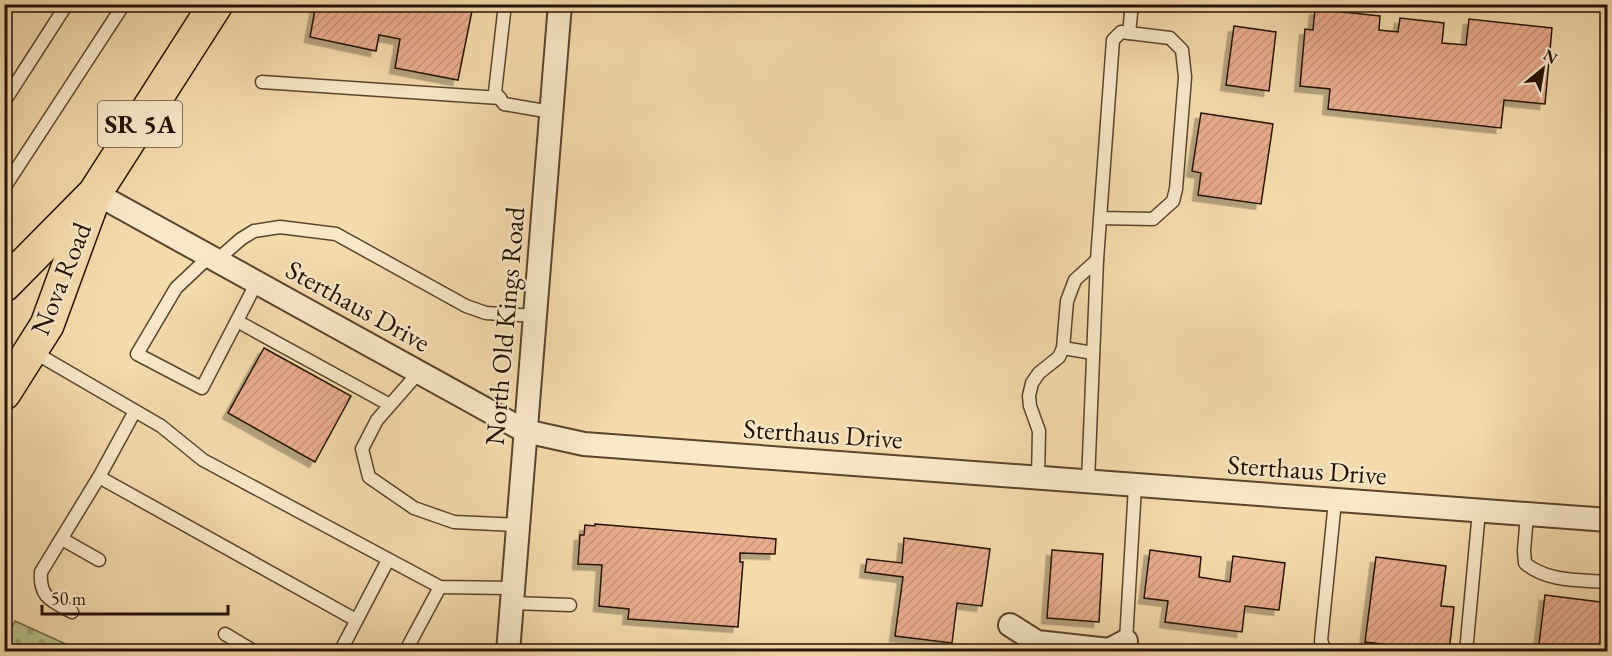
<svg xmlns="http://www.w3.org/2000/svg" width="1612" height="656" font-family="'EB Garamond',serif">
<style>
.cemetery{fill:url(#cemetery-stones);stroke:#6f6a46;stroke-width:1.5}
.building{fill:url(#building-hatch);stroke:#251200;stroke-width:1.5;filter:url(#shadow)}
.lines{fill:none;stroke-linecap:round;stroke-linejoin:round}
.lane-casing{stroke:#59442b;stroke-width:15}
.street-casing{stroke:#59442b;stroke-width:26}
.primary-casing{stroke:#251200;stroke-width:36}
.lane{stroke:#f8e8c9;stroke-width:12}
.street{stroke:#f8e8c9;stroke-width:22}
.primary{stroke:#f4dbac;stroke-width:33}
.labels{text-anchor:middle;stroke-width:4.5;stroke-linejoin:round;paint-order:stroke}
.shield{fill:#f8e8c9;stroke:#64523c;stroke-width:1.5}
.shield-label{font-size:26px;font-weight:bold;fill:#251200}
.street-label{font-size:27px;fill:#251200;stroke:#f8e8c9}
</style>
<defs>
<pattern id="cemetery-stones" width="16" height="16" patternUnits="userSpaceOnUse" patternTransform="scale(1.5)"><rect width="16" height="16" fill="#b9c18c"/><path d="M2 7V4a2 2 0 0 1 4 0v3zM10 15v-3a2 2 0 0 1 4 0v3z" fill="#9fa577"/></pattern>
<pattern id="building-hatch" width="6" height="6" patternUnits="userSpaceOnUse" patternTransform="scale(1.5)"><rect width="6" height="6" fill="#e9ad90"/><path d="M-1 1l2-2M0 6l6-6M5 7l2-2" fill="none" stroke="#c8947a"/></pattern>
<filter id="shadow"><feDropShadow dx="-5.5" dy="5.5" stdDeviation="0" flood-color="#0004"/></filter>
</defs>
<rect width="100%" height="100%" fill="#f4dbac"/>
<filter id="stains"><feTurbulence type="fractalNoise" baseFrequency=".00333" numOctaves="4"/><feColorMatrix values="0 0 0 0 .2 0 0 0 0 .09 0 0 0 0 .02 0 0 0 .5 -.17"/></filter>
<radialGradient id="worn" r=".72"><stop offset=".6" stop-color="#630" stop-opacity="0"/><stop offset="1" stop-color="#630" stop-opacity=".3"/></radialGradient>
<polygon class="cemetery" points="15,621 81,651 5,651 5,643"/>
<g class="building">
<polygon points="316,4 473,6 458,80 395,68 400,39 379,35 376,51 310,37"/>
<polygon points="1315,9 1380,16 1379,30 1398,32 1400,18 1444,23 1442,43 1466,45 1469,19 1552,28 1545,104 1504,100 1501,128 1328,109 1330,89 1300,86 1305,29 1313,30"/>
<polygon points="1234,26 1276,32 1269,91 1226,85"/>
<polygon points="1201,113 1273,124 1261,204 1198,195 1201,173 1192,171"/>
<polygon points="264,348 351,396 315,462 228,413"/>
<polygon points="595,524 776,539 775,554 740,553 740,562 743,562 738,627 628,619 629,609 599,606 602,565 578,564 580,535 584,535 585,525 595,526"/>
<polygon points="904,538 990,549 982,606 957,603 952,643 895,636 903,577 865,572 867,559 902,563"/>
<polygon points="1052,550 1103,554 1099,622 1047,618"/>
<polygon points="1150,550 1201,557 1199,577 1230,582 1233,556 1285,563 1279,610 1245,606 1242,632 1165,622 1168,601 1144,598"/>
<polygon points="1376,557 1446,566 1441,606 1454,607 1449,652 1365,642"/>
<polygon points="1545,595 1608,603 1608,652 1538,652"/>
</g>
<g class="lines">
<defs>
<g id="lane">
<polyline points="505,4 495,92 504,104 551,112"/>
<polyline points="1129,33 1132,4"/>
<polyline points="262,82 500,98"/>
<polyline points="4,102 67,4"/>
<polyline points="4,188 124,4"/>
<polyline points="210,256 176,288 137,354 202,388 257,282"/>
<polyline points="217,260 241,239 254,231 280,227 336,234 466,306 486,313 535,316"/>
<polyline points="1097,260 1113,40 1121,32 1170,38 1182,50 1185,77 1176,189 1173,201 1153,219 1100,218"/>
<polyline points="237,321 390,405"/>
<polyline points="1063,348 1093,353"/>
<polyline points="32,351 161,426 203,460 440,587 513,588"/>
<polyline points="419,372 377,420 362,449 369,477 414,508 454,522 518,525"/>
<polyline points="99,477 356,620"/>
<polyline points="1038,479 1039,431 1030,406 1029,396 1032,383 1039,373 1059,357 1063,348 1067,301 1075,280 1097,260 1088,482"/>
<path d="M 1527,515 L 1524,551 L 1525,563 C 1546,582 1581,580 1608,582"/>
<polyline points="62,539 99,560"/>
<polyline points="512,603 570,605"/>
<path d="M 72,612 C 52,601 39,598 41,572 L 99,477 L 135,411"/>
<polyline points="225,634 255,652"/>
<polyline points="1126,641 1135,486"/>
<polyline points="340,652 388,560"/>
<polyline points="405,652 440,587"/>
<polyline points="1326,652 1321,641 1335,501"/>
<polyline points="1466,652 1479,511"/>
</g>
<g id="street">
<polyline points="95,193 525,431 584,444 1608,520"/>
<polyline points="1010,625 1037,642 1109,650 1126,641"/>
<polyline points="508,652 560,4"/>
</g>
<g id="primary">
<polyline points="4,285 95,193 216,4"/>
<polyline points="4,393 47,325 92,202"/>
</g>
</defs>
<use href="#lane" class="lane-casing"/>
<use href="#street" class="street-casing"/>
<use href="#primary" class="primary-casing"/>
<use href="#lane" class="lane"/>
<use href="#street" class="street"/>
<use href="#primary" class="primary"/>
</g>
<g class="labels">
<rect class="shield" x="98" y="101" width="84" height="46" rx="4.5"/>
<g class="shield-label">
<text x="140" y="133">SR 5A</text>
</g>
<g class="street-label">
<text transform="translate(61 279) rotate(-68)" y="9">Nova Road</text>
<text transform="translate(358 306) rotate(29)" y="9">Sterthaus Drive</text>
<text transform="translate(505 326) rotate(-85)" y="9">North Old Kings Road</text>
<text transform="translate(823 434) rotate(4)" y="9">Sterthaus Drive</text>
<text transform="translate(1307 470) rotate(4)" y="9">Sterthaus Drive</text>
</g>
</g>
<rect width="1612" height="656" fill="none" stroke="#f4dbac" stroke-width="24"/>
<rect x="6" y="6" width="1600" height="644" fill="none" stroke="#251200" stroke-width="3"/>
<rect x="12" y="12" width="1588" height="632" fill="none" stroke="#251200" stroke-width="1.5"/>
<g transform="translate(1543 69) rotate(30)" stroke="#f8e8c9" stroke-width="4.5" paint-order="stroke">
<path d="M0-4.5L10 22L0 15L-10 22Z" fill="#251200"/>
<text y="-9" font-size="16" font-weight="bold" text-anchor="middle" fill="#251200">N</text>
</g>
<path d="M42 605v9h186v-9" fill="none" stroke="#251200" stroke-width="3"/>
<text x="51" y="605" font-size="18" fill="#251200" stroke="#f8e8c9" stroke-width="4.5" paint-order="stroke">50 m</text>
<rect width="100%" height="100%" filter="url(#stains)"/>
<rect width="100%" height="100%" fill="url(#worn)"/>
</svg>
